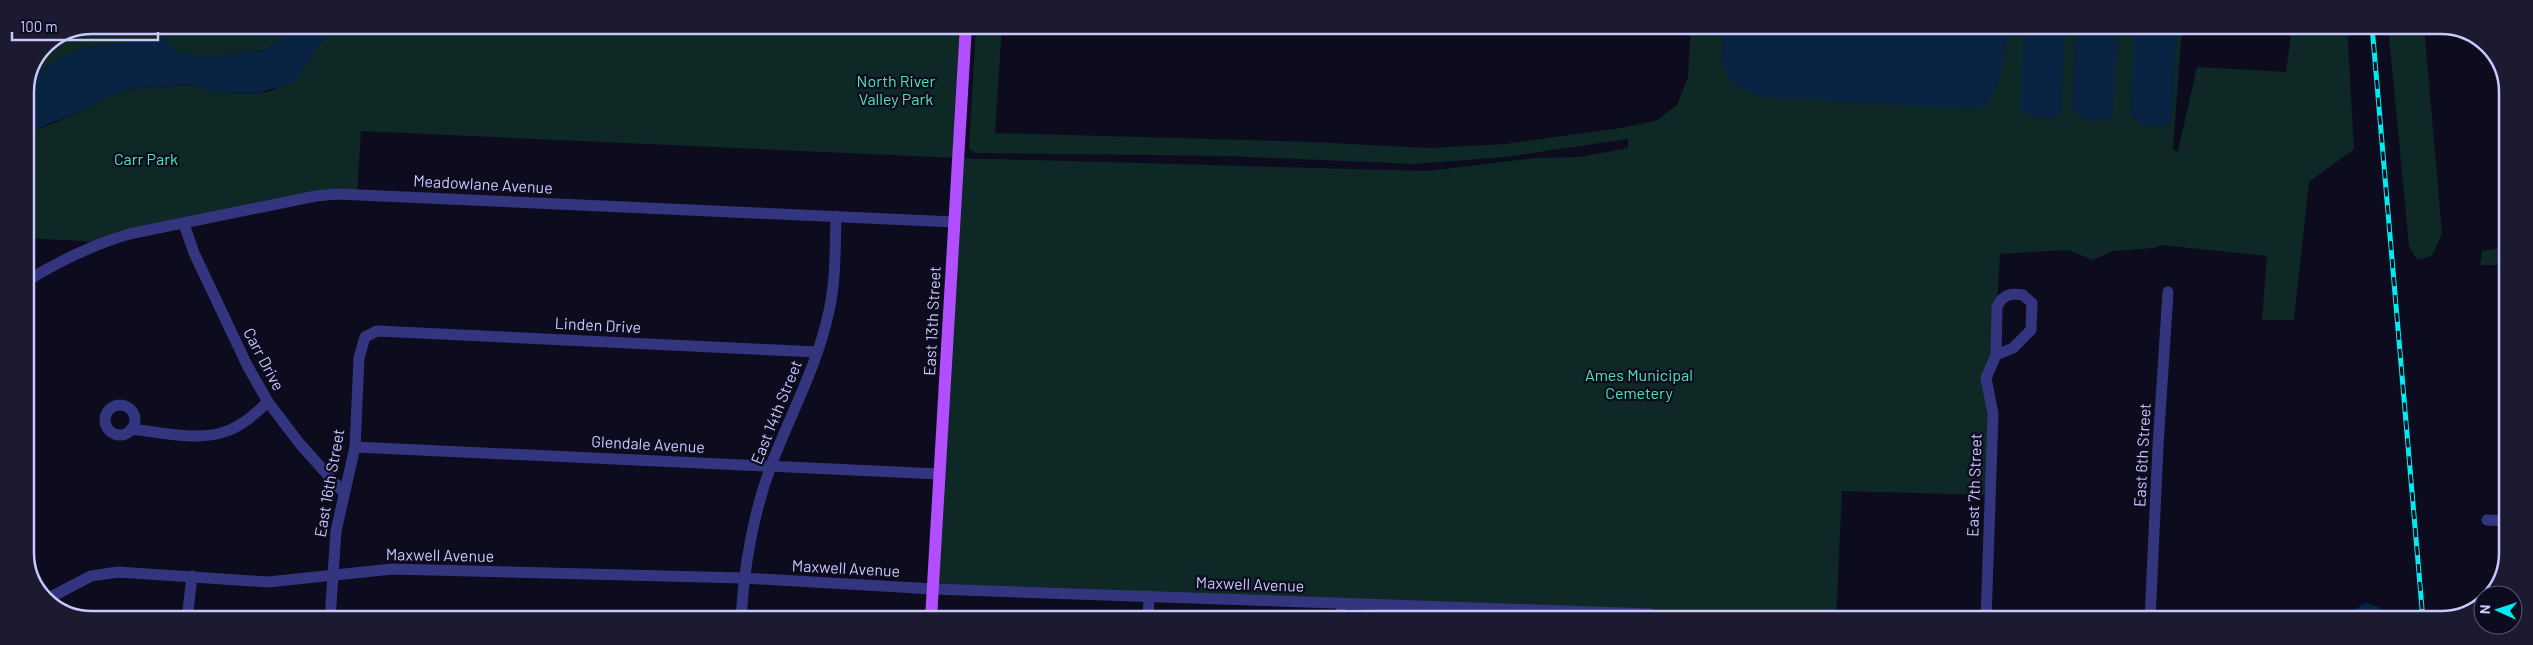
<svg xmlns="http://www.w3.org/2000/svg" width="2533" height="645" font-family="Barlow,sans-serif">
<style>
.green{fill:#0d2825}
.water{fill:#092343}
.lines{fill:none;stroke-linecap:round;stroke-linejoin:round}
.minor{stroke:#33357f;stroke-width:11}
.major{stroke:#b14eff;stroke-width:12}
.rail-casing{stroke:#00ebf2;stroke-width:5}
.rail{stroke:#0d0b1e;stroke-width:3;stroke-dasharray:9;stroke-linecap:butt}
.labels{text-anchor:middle;stroke-width:4.5;stroke-linejoin:round;paint-order:stroke}
.park-label{font-size:16px;fill:#4ee4b4;stroke:#0d0b1e}
.street-label{font-size:16px;fill:#cac7ff;stroke:#0d0b1e}
.rim{fill:none;stroke:#cac7ff;stroke-width:2.5}
</style>
<rect width="100%" height="100%" fill="#0d0b1e"/>
<g class="green">
<polygon points="92,25 292,25 281,39 266,50 206,58 174,51 57,60 31,77 45,44"/>
<polygon points="336,25 966,25 958,158 1428,171 1535,158 1579,157 1628,148 1628,139 1505,157 1413,164 1227,156 975,153 969,149 976,26 1002,26 995,133 1313,142 1429,148 1505,144 1627,127 1657,120 1677,105 1688,77 1691,26 2182,26 2173,150 2178,151 2197,67 2286,72 2292,26 2347,26 2354,149 2309,182 2294,320 2262,320 2267,256 2161,245 2154,248 2113,251 2093,260 2068,250 2000,254 1997,307 1990,365 1990,495 1842,491 1836,620 1651,620 933,589 957,158 361,131 357,194 337,194 101,242 25,238 25,136 27,134 80,112 110,95 137,88 194,85 213,92 256,94 274,90 318,46"/>
<polygon points="2388,26 2424,26 2442,233 2432,256 2417,260 2409,246"/>
<polygon points="2507,247 2507,265 2480,265 2482,251"/>
</g>
<g class="water">
<polygon points="292,25 336,25 318,46 296,81 256,94 213,92 194,85 136,88 110,95 80,112 48,124 25,136 25,91 31,77 57,60 82,48 164,38 175,51 206,58 266,50 281,39"/>
<path d="M 1723,26 L 2007,26 C 2005,61 2004,77 1984,107 L 1971,109 L 1767,97 C 1720,87 1721,69 1723,26 Z"/>
<path d="M 2024,26 L 2065,26 L 2061,113 L 2056,118 C 2041,120 2029,118 2020,106 Z"/>
<path d="M 2076,26 L 2118,26 L 2113,115 L 2108,120 C 2094,122 2081,120 2072,108 Z"/>
<path d="M 2135,26 L 2176,26 L 2172,120 L 2166,125 C 2152,128 2139,126 2130,114 Z"/>
<polygon points="2366,603 2379,607 2387,620 2349,620 2355,609"/>
</g>
<g class="lines">
<g class="minor">
<polyline points="184,224 194,253 247,365 268,402 300,444 343,492"/>
<path d="M 25,282 C 59,261 92,245 129,234 L 316,196 L 337,194 L 954,222"/>
<circle cx="120" cy="420" r="15"/>
<path d="M 131,429 C 160,432 199,442 227,431 C 243,425 256,413 268,402"/>
<polyline points="355,447 939,474"/>
<polyline points="2487,520 2507,521"/>
<polyline points="45,600 91,576 118,572 268,582 392,569 743,578 933,589 1651,614 1651,620"/>
<polyline points="187,619 192,576"/>
<polyline points="330,619 336,531 355,447 359,358 365,337 377,331 817,352"/>
<path d="M 741,619 C 744,566 753,513 772,463 C 791,413 818,364 829,311 C 836,280 835,247 836,216"/>
<polyline points="1148,619 1149,596"/>
<polyline points="1341,619 1342,604"/>
<path d="M 1986,620 L 1993,414 L 1986,378 L 1996,355 L 1997,307 C 2003,294 2011,293 2023,295 L 2032,303 L 2031,330 L 2013,348 L 1996,355"/>
<polyline points="2150,620 2158,446 2168,292"/>
</g>
<polyline class="major" points="931,619 966,25"/>
<defs>
<polyline id="rail" points="2372,26 2423,620"/>
</defs>
<use href="#rail" class="rail-casing"/>
<use href="#rail" class="rail"/>
</g>
<g class="labels">
<g class="park-label">
<text x="896" y="87">North River<tspan x="896" dy="18">Valley Park</tspan></text>
<text x="146" y="165">Carr Park</text>
<text x="1639" y="381">Ames Municipal<tspan x="1639" dy="18">Cemetery</tspan></text>
</g>
<g class="street-label">
<text transform="translate(483 184) rotate(3)" y="6">Meadowlane Avenue</text>
<text transform="translate(932 321) rotate(-87)" y="6">East 13th Street</text>
<text transform="translate(598 325) rotate(3)" y="6">Linden Drive</text>
<text transform="translate(264 359) rotate(62)" y="6">Carr Drive</text>
<text transform="translate(776 412) rotate(-68)" y="6">East 14th Street</text>
<text transform="translate(648 444) rotate(3)" y="6">Glendale Avenue</text>
<text transform="translate(2142 455) rotate(-87)" y="6">East 6th Street</text>
<text transform="translate(329 483) rotate(-80)" y="6">East 16th Street</text>
<text transform="translate(1974 485) rotate(-88)" y="6">East 7th Street</text>
<text transform="translate(440 555) rotate(1)" y="6">Maxwell Avenue</text>
<text transform="translate(846 568) rotate(3)" y="6">Maxwell Avenue</text>
<text transform="translate(1250 584) rotate(2)" y="6">Maxwell Avenue</text>
</g>
</g>
<path d="M0 0H2533V645H0ZM92 34H2441A58 58 0 0 1 2499 92V553A58 58 0 0 1 2441 611H92A58 58 0 0 1 34 553V92A58 58 0 0 1 92 34Z" fill="#1c1a30" fill-rule="evenodd"/>
<path class="rim" d="M92 34H2441A58 58 0 0 1 2499 92V553A58 58 0 0 1 2441 611H92A58 58 0 0 1 34 553V92A58 58 0 0 1 92 34Z"/>
<g transform="translate(2498 610) rotate(273)"><circle r="24" fill="#0d0b1e" stroke="#595678"/>
<path d="M0-4L9 19L0 12L-9 19Z" fill="#00ebf2"/>
<text y="-8" font-size="14" font-weight="bold" text-anchor="middle" fill="#cac7ff">N</text>
</g>
<path d="M12 32v8h146v-8" fill="none" stroke="#cac7ff" stroke-width="2.5"/>
<text x="20" y="32" font-size="15" fill="#cac7ff" stroke="#0d0b1e" stroke-width="4" paint-order="stroke">100 m</text>
</svg>
